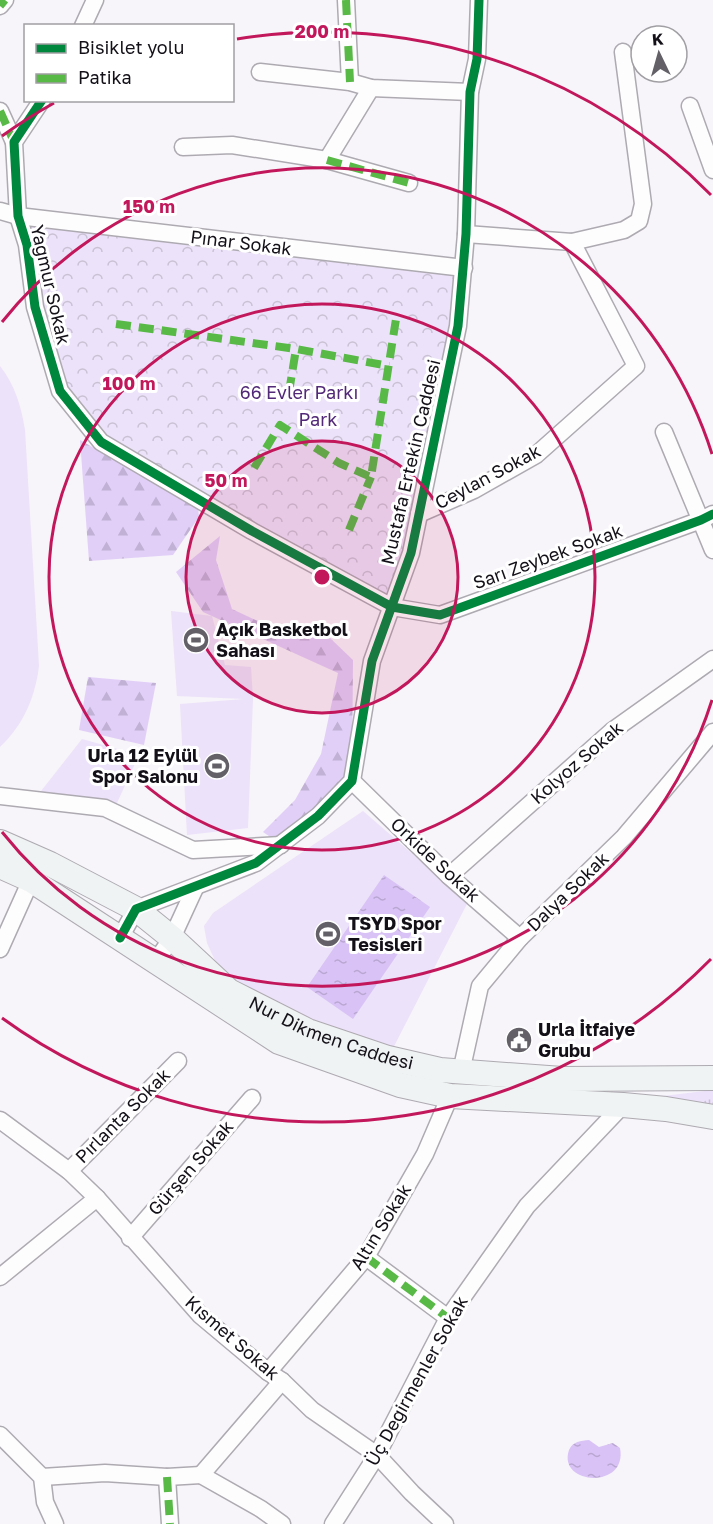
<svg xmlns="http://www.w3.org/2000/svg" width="713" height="1524" font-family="'Golos Text',sans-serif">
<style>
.grass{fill:url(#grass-tufts)}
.forest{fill:url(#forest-firs)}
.park{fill:url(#park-crowns)}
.pitch{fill:#ece2f9}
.water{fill:url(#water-ripples)}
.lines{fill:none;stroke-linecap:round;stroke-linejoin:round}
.minor-casing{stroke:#aeaab1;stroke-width:19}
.secondary-casing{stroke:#aeaab1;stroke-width:26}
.minor{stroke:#fefdfe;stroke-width:16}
.secondary{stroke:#eff3f3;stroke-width:24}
.quiet{stroke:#58b947;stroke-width:8;stroke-dasharray:15 8;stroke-linecap:butt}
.cycleway-casing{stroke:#fff;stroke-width:13}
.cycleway{stroke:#00873e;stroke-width:9}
.ring{fill:none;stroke:#c2185b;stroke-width:3}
.labels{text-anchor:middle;stroke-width:6;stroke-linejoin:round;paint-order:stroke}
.street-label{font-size:18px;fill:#141018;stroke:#fff}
.park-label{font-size:18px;fill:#522878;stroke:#fff}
.poi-label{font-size:18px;font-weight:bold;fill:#141018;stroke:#fff;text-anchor:start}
.centre{fill:#c2185b;stroke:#fff;stroke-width:3}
.ring-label{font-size:18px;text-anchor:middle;font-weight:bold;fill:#c2185b;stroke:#fff;stroke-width:6;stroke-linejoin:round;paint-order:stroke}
</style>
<defs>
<pattern id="grass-tufts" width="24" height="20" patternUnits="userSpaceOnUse" patternTransform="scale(1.5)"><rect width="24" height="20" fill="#ece2f9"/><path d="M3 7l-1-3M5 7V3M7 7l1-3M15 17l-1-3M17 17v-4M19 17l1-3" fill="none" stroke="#cac1d5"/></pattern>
<pattern id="forest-firs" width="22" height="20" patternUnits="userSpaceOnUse" patternTransform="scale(1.5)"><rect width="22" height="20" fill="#e2cff8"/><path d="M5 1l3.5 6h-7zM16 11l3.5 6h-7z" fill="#c1b1d4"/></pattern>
<pattern id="park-crowns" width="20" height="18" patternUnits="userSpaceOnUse" patternTransform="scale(1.5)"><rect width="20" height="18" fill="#ece2f9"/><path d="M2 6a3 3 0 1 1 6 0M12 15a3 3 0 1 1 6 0" fill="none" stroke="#cac1d5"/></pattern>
<pattern id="water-ripples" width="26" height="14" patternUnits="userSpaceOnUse" patternTransform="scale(1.5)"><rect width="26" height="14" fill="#d9c2f5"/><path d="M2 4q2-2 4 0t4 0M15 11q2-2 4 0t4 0" fill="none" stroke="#b9a6d1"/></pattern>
</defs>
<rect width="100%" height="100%" fill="#f7f4fa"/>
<polygon class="grass" points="713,1090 713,1107 655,1097"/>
<g class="forest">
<polygon points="80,440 198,507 199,517 173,555 89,561"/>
<polygon points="220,536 216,560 232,609 290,636 295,623 330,638 353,660 352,781 282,845 263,832 295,800 321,754 338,673 203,612 176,572"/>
<polygon points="88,677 156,683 144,745 79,730"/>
</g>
<polygon class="park" points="18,216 464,268 392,607 101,442 60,391"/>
<g class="pitch">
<path d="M 0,366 C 15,385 21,406 25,430 L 39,666 C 35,698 23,725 0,747 Z"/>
<polygon points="171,611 212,616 225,665 251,667 253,699 248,828 187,835 180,704 244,699 177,696"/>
<polygon points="82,739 139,755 116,805 38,795"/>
<polygon points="363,811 468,902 388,1058 229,991 207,943 204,926 213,913"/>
</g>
<g class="water">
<polygon points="384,875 430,907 353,1019 307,987"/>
<path d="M 589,1440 L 599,1447 L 613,1443 L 620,1448 C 628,1490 557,1485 569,1450 C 573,1441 581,1441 589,1440 Z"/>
</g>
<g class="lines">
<defs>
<g id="minor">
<polyline points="346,0 350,82"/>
<polyline points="0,6 5,0"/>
<polyline points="83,26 95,0"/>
<polyline points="260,72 350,82 371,88 470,92"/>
<polyline points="42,100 14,142 18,216 27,245 35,307 60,391 101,442 252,531 392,607 440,615 701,520 713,514"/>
<polyline points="690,106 713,170"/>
<polyline points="0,111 14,142"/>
<polyline points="183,147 232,145 327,160 371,88"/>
<polyline points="327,160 409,183"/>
<polyline points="0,211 18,216 464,268"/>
<polyline points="466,234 572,242 624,230 639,221 643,204 623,52"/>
<polyline points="664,432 713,550"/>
<polyline points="419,514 474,490 536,455 636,366 572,242"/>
<polyline points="352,781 449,876 520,938"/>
<polyline points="0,796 105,808 193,850 281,845"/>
<polyline points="449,876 612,731 713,659"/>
<polyline points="120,938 136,909 256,863 318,816 352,781 372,661 411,553 458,326 466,234 470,92 477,59 479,0"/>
<polyline points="0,949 31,880"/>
<polyline points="156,961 172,938 195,888"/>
<polyline points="461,1072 480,986 520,938 624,837 713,732"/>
<polyline points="0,1120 69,1171 97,1198 200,1315 268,1372 282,1381 312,1410 377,1455 412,1493 445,1524"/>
<polyline points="69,1171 178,1061"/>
<polyline points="130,1238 252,1098"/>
<polyline points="366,1257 448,1318"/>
<polyline points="0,1277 97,1198"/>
<polyline points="268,1372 366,1257 425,1154 450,1096"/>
<polyline points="0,1435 42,1477 45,1502 55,1524"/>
<polyline points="201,1475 282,1381"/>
<polyline points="201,1475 261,1509 282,1524"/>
<polyline points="42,1477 105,1473 167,1477 201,1475"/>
<polyline points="167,1477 170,1524"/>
<polyline points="333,1524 377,1455 448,1318 527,1206 623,1105"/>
</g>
<g id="secondary">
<path id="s1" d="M 0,842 L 50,864 L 136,909 L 172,938 L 229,991 L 308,1031 L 388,1058 L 440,1070 L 562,1079 L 713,1078"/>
<polyline points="0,866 31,880 279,1042 400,1085 450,1096 623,1105 666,1109 713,1117"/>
</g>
</defs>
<use href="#minor" class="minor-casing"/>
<use href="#secondary" class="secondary-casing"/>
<use href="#minor" class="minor"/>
<use href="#secondary" class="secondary"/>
<g class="quiet">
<polyline points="346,0 350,82"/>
<polyline points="0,6 5,0"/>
<polyline points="0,111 14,142"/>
<polyline points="327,160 409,183"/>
<polyline points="116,324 296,349 389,366"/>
<polyline points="289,392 296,349"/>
<polyline points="254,468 280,425 339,463 371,477 396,319"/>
<polyline points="349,530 371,477"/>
<polyline points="366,1257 448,1318"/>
<polyline points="167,1477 170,1524"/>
</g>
<defs>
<g id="cycleway">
<polyline points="42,100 14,142 18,216 27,245 35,307 60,391 101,442 252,531 392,607 440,615 701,520 713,514"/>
<polyline points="120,938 136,909 256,863 318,816 352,781 372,661 411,553 458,326 466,234 470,92 477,59 479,0"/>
</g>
</defs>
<use href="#cycleway" class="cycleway-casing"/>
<use href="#cycleway" class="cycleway"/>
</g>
<circle cx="322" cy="577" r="136" fill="#c2185b" fill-opacity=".12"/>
<g class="ring">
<circle cx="322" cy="577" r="136"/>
<circle cx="322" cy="577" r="273"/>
<path d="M712 700A409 409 0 0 1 2 832M2 322A409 409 0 0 1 712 454"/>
<path d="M711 959A545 545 0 0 1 2 1018M2 136A545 545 0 0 1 54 103M237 39A545 545 0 0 1 711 195"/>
</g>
<defs>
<symbol id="stadium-disc" viewBox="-11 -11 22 22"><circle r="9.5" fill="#636067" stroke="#fff"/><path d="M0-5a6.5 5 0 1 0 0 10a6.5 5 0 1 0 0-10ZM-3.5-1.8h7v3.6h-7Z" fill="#fff"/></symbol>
<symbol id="civic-disc" viewBox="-11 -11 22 22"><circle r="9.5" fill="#636067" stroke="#fff"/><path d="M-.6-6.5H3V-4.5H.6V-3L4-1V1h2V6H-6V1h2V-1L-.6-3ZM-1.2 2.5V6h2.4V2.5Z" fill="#fff"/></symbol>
</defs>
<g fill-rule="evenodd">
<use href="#stadium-disc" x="181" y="625" width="30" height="30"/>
<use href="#stadium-disc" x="202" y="751" width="30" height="30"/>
<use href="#stadium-disc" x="313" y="919" width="30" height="30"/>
<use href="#civic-disc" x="504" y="1025" width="30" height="30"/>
</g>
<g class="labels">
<g class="street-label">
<text transform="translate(241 243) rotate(7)" y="6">Pınar Sokak</text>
<text transform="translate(50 285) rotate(77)" y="6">Yağmur Sokak</text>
<text transform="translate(411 462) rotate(-77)" y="6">Mustafa Ertekin Caddesi</text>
<text transform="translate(488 477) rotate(-28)" y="6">Ceylan Sokak</text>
<text transform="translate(548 557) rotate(-20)" y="6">Sarı Zeybek Sokak</text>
<text transform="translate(577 763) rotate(-41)" y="6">Kolyoz Sokak</text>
<text transform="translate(435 860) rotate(43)" y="6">Orkide Sokak</text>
<text transform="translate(568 892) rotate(-44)" y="6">Dalya Sokak</text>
<text dy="6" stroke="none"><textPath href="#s1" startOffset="387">Nur Dikmen Caddesi</textPath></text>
<text transform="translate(123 1116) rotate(-45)" y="6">Pırlanta Sokak</text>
<text transform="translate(191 1168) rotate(-49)" y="6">Gürşen Sokak</text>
<text transform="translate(381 1227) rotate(-58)" y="6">Altın Sokak</text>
<text transform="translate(232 1338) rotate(41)" y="6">Kısmet Sokak</text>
<text transform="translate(417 1381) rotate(-61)" y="6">Üç Değirmenler Sokak</text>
</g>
<g class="park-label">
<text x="299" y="399">66 Evler Parkı</text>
<text x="318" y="426">Park</text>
</g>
<g class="poi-label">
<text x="216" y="636">Açık Basketbol<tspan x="216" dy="21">Sahası</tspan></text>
<text x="198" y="762" text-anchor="end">Urla 12 Eylül<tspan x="198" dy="21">Spor Salonu</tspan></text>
<text x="348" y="930">TSYD Spor<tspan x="348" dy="21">Tesisleri</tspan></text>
<text x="538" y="1036">Urla İtfaiye<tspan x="538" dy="21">Grubu</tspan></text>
</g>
</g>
<circle cx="322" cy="577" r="9" class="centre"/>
<g class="ring-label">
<text x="322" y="38">200 m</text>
<text x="149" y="213">150 m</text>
<text x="129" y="390">100 m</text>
<text x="226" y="487">50 m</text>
</g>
<rect x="24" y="24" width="210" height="78" fill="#ffffff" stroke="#a19fa3" stroke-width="1.5"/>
<rect x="36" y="44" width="30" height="9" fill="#00873e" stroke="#a19fa3" stroke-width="1.5"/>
<text x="78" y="54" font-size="18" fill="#141018">Bisiklet yolu</text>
<rect x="36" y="74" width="30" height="9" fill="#58b947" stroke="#a19fa3" stroke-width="1.5"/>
<text x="78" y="84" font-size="18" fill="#141018">Patika</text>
<g transform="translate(659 54) rotate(355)"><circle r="28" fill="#ffffff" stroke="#a19fa3" stroke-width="1.5"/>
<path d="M0-4.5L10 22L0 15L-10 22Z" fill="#636067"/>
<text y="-9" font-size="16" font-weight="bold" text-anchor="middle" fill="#141018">K</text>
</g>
</svg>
